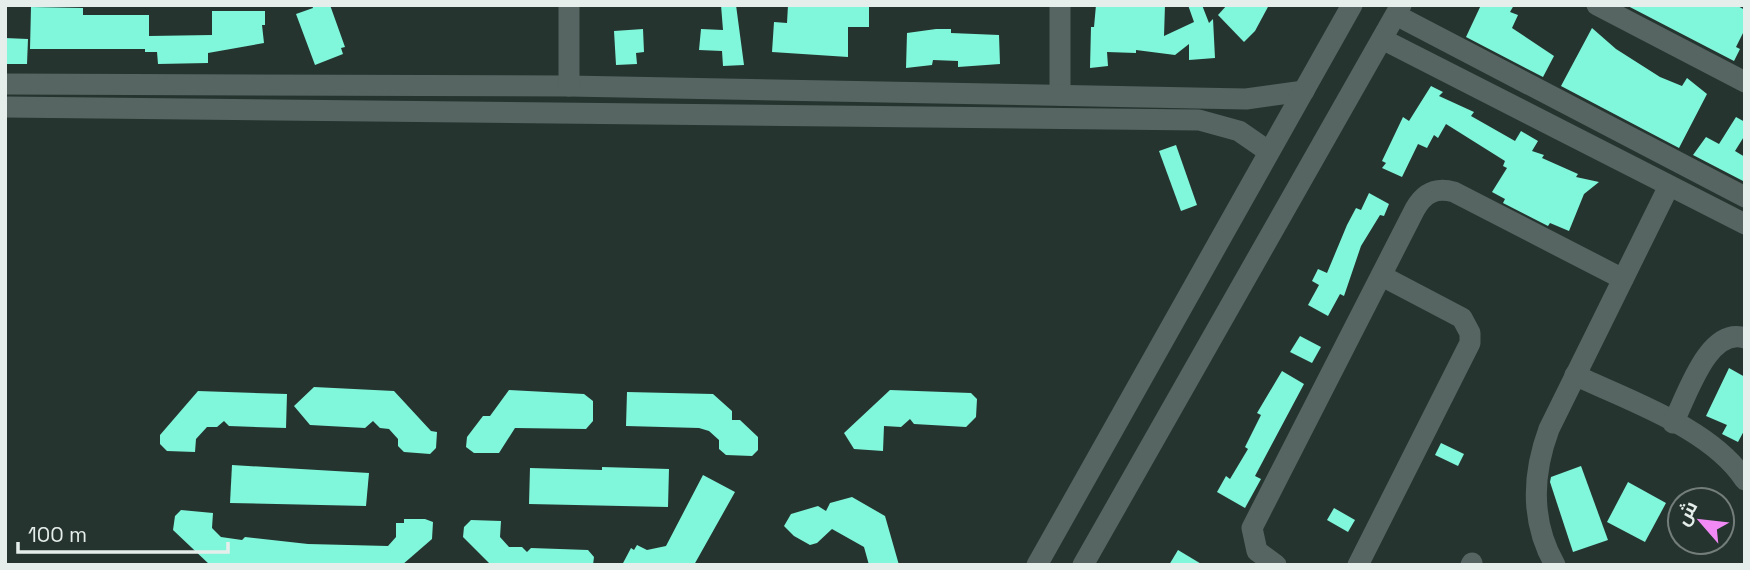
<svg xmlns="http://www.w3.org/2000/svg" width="1750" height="570" font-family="'Space Grotesk',Cairo,sans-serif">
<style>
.building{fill:#80f6da}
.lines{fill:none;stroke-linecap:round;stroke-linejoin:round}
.minor{stroke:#566561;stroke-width:21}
</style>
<rect width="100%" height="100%" fill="#263430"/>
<g class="building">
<polygon points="312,5 330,5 345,47 341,48 343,54 315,65 296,14 313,8"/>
<polygon points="721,5 736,5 744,65 723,66 722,51 699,50 701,29 723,30"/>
<polygon points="788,5 869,5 869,27 848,27 848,57 772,52 774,22 787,23"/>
<polygon points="1096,5 1165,5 1164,36 1194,22 1188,5 1202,5 1209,23 1213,19 1215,58 1189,60 1189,44 1175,55 1136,50 1136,53 1107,52 1108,66 1090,68 1091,27 1094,27"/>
<polygon points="1227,5 1269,5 1255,31 1244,42 1218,15"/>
<polygon points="1481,5 1514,5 1510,12 1518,15 1512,28 1554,56 1543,77 1466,37"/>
<polygon points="1626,5 1736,5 1745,10 1745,29 1736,47 1740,49 1734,61"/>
<polygon points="31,7 83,8 83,15 149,15 149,36 212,35 212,11 265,11 265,25 262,25 264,43 208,53 208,63 158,64 157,52 145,52 145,49 30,49"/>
<polygon points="1592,28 1616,49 1660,77 1682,86 1687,78 1707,94 1679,148 1561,86"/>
<polygon points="643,29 644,52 636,53 637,64 616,65 614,31"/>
<polygon points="936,29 951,29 951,33 999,35 1000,64 958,67 958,61 933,60 932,65 906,68 907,33"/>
<polygon points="5,38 28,39 27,64 5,64"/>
<polygon points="1431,86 1443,92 1439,96 1474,112 1471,116 1515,141 1521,131 1538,141 1532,151 1544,155 1542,158 1578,174 1576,177 1599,182 1584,194 1569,231 1550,223 1548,226 1503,203 1505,199 1492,192 1507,168 1503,166 1505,161 1446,124 1438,138 1434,135 1427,148 1418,144 1402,177 1382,168 1386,163 1382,161 1403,117 1409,121"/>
<polygon points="1736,117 1745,122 1745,135 1735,151 1745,157 1745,182 1693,155 1706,137 1719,144"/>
<polygon points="1176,145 1197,205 1181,211 1159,151"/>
<polygon points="1369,193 1389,204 1384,216 1380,215 1361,246 1344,296 1340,294 1328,316 1308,305 1319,285 1312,281 1318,269 1327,273 1347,225 1356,208 1361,210"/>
<polygon points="1300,336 1321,347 1312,363 1290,352"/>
<polygon points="1729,368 1745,377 1745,429 1738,442 1722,434 1727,425 1706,416"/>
<polygon points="1282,371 1304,384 1255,476 1261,479 1245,508 1217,492 1226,476 1230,479 1248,449 1245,447 1261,415 1257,413"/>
<polygon points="314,387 394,391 431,431 437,432 436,448 430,454 404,452 398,446 398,439 389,429 380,428 373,421 365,428 310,425 294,406"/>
<polygon points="509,390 584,394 593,401 593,421 586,429 515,428 499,453 474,453 466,447 467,437 483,416 490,416"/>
<polygon points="890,390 971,393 977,399 976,417 966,427 914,424 910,419 901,427 884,426 883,451 854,449 844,433"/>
<polygon points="198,391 287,394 286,428 229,426 224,421 217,427 207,427 196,439 195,452 167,451 160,444 160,435"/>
<polygon points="627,392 713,394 732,411 732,420 740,420 758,437 758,450 752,456 726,455 719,449 719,440 709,431 699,428 626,426"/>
<polygon points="1441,443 1464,454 1458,466 1435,455"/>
<polygon points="232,465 369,473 366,506 230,503"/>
<polygon points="1581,466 1608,540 1573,552 1550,482 1551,477"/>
<polygon points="602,467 669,469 668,507 529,504 530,468 602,470"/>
<polygon points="703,475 735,492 694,565 622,565 631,548 634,550 637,545 647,550 666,546"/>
<polygon points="1628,482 1666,503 1645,542 1607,522"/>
<polygon points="852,497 885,516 899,565 869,565 864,547 832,529 817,543 810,545 794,536 784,526 791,514 818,506 826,511 830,503"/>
<polygon points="1334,508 1355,520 1348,532 1327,520"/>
<polygon points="181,510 213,513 212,528 221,537 242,540 245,537 308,544 388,546 396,537 396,523 404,523 404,519 425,519 433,522 432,539 402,565 210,565 173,530 175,516"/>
<polygon points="471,520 501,521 500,537 509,547 522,547 527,552 531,548 588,550 594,557 593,565 491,565 463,537 464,527"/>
<polygon points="1178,550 1203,565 1169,565"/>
</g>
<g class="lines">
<g class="minor">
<polyline points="1060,5 1060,95"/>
<polyline points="1597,5 1745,82"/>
<polyline points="1396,15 1745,197"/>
<polyline points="1382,39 1745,224"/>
<polyline points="5,84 569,86 1246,99 1304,91"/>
<polyline points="569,86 569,5"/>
<polyline points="5,107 1199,120 1239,131 1268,151"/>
<path d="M 1575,375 C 1629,401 1711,428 1745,480"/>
<path d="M 1673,423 C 1687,396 1708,326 1745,338"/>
<polyline points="1037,565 1352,5"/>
<polyline points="1083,565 1401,5"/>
<path d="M 1276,565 L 1257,551 L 1252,528 L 1415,209 C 1424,193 1436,187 1454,192 L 1623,279"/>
<polyline points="1358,565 1470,343 1470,333 1462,318 1382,276"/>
<polyline points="1471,565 1472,563"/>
<path d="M 1555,565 C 1530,521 1532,475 1549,429 L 1669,186"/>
</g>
</g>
<rect width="1750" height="570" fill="none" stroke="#e6eeec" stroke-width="14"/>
<g transform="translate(1701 521) rotate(298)"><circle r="33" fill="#263430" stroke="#737e7b" stroke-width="2"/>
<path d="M0-5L12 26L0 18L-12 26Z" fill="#f18af5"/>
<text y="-10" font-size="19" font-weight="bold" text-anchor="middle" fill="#e6eeec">ش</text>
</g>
<path d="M18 542v10h210v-10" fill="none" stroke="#e6eeec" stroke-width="3.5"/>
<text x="28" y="542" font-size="21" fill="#e6eeec" stroke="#263430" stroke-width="5" paint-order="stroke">100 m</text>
</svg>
